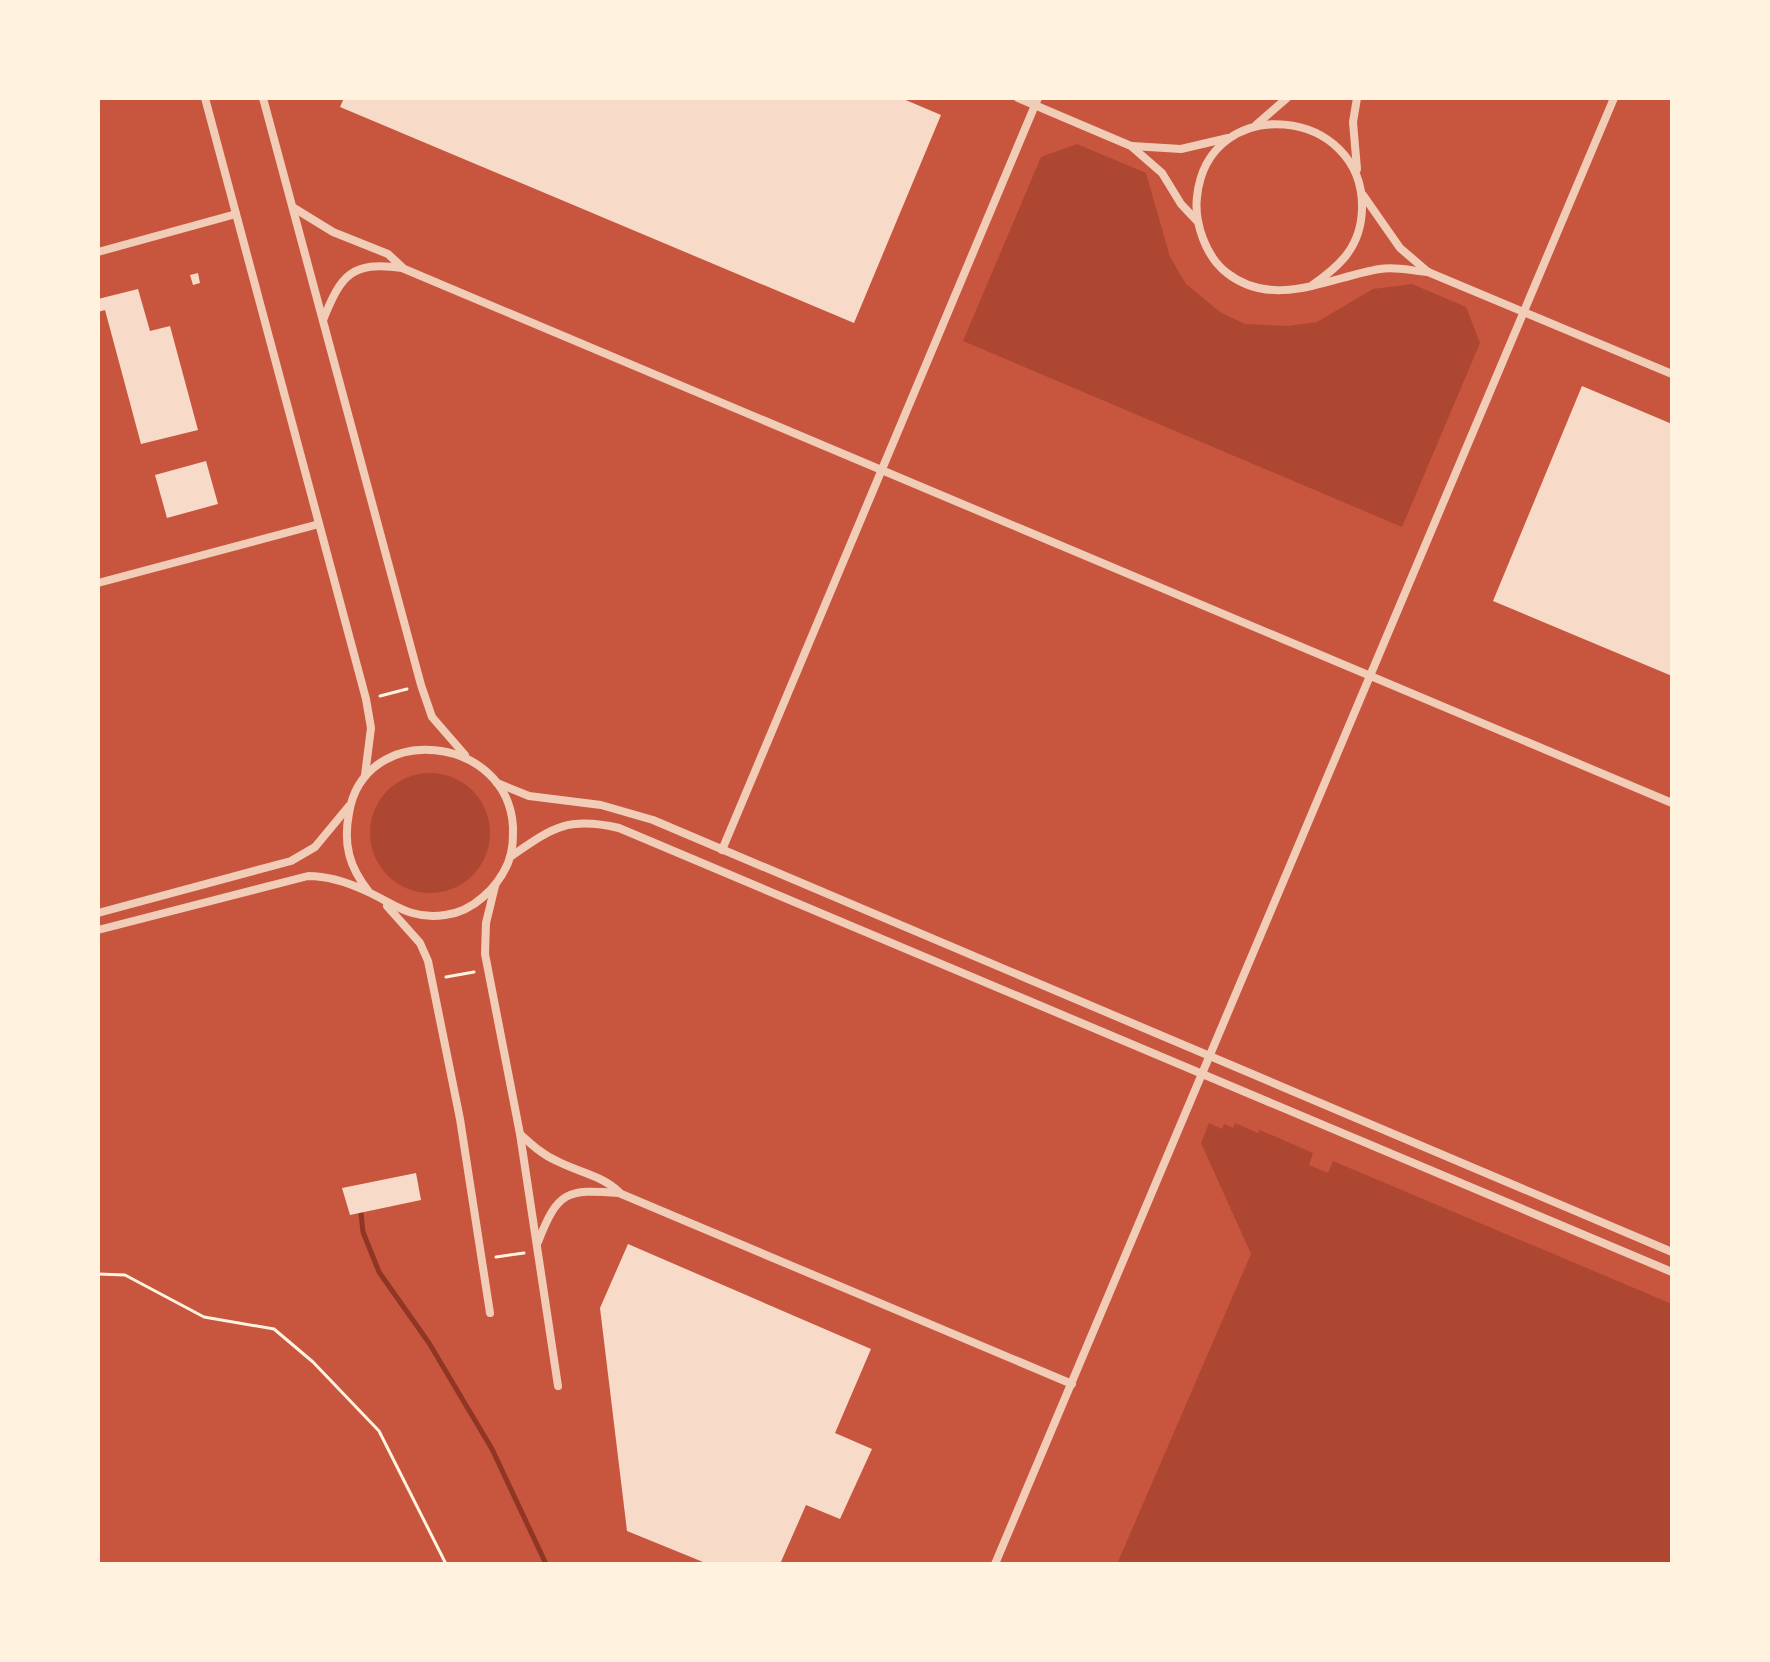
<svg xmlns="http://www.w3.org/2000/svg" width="1770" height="1662" font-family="'Roboto Condensed',sans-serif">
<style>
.green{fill:#ae4732}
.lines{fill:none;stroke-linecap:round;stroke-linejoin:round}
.stream{stroke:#8f3625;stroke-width:5}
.building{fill:#f7dbc8}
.path{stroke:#fff3e0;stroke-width:3}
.minor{stroke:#f1ccb7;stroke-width:8}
</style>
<rect width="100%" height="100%" fill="#c8553d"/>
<g class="green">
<polygon points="1077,144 1146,173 1170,257 1186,284 1220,312 1245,324 1288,326 1317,322 1373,289 1412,284 1466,307 1480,343 1402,527 963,341 1041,157"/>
<circle cx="430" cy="833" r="60"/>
<polygon points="1209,1123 1222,1129 1224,1124 1233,1128 1235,1123 1258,1133 1260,1130 1313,1153 1309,1165 1328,1173 1333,1161 1672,1304 1672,1564 1117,1564 1251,1254 1201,1143"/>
</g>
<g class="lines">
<polyline class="stream" points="361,1213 363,1232 379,1272 429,1343 492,1449 546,1564"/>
</g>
<g class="building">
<polygon points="344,98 901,98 941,115 854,323 340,107"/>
<polygon points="198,273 200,283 193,285 190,275"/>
<polygon points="138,289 150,331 170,326 198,430 141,444 105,310 98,312 98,299"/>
<polygon points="1582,386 1672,424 1672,676 1493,601"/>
<polygon points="206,461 218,504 167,518 155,475"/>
<polygon points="416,1173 421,1200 350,1215 342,1188"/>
<polygon points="628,1244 871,1349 835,1433 872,1449 840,1519 806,1505 780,1564 708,1564 627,1531 600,1308"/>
</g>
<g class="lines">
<g class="path">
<polyline points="380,696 407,689"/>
<polyline points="446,977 474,972"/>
<polyline points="496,1257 524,1253"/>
<polyline points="98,1274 125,1275 204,1317 274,1329 313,1362 379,1431 446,1564"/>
</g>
<g class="minor">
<polyline points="205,98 366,699 371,728 365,775"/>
<polyline points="263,98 421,685 432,717 465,755"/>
<polyline points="1018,98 1131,146 1162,173 1181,204 1198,222"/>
<polyline points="1256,125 1287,98"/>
<polyline points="1132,146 1181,149 1228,138"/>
<polyline points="1357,169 1353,122 1357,98"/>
<polyline points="1363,195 1400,248 1428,272 1672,374"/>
<polyline points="294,208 333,232 388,254 402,267"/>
<polyline points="98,252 236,214"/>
<path d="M 1311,286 C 1340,266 1361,247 1362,209 C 1365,107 1208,90 1197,197 C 1194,223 1206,257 1227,273 C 1274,310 1330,277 1380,269 C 1396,266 1412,271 1428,272"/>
<path d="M 323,320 C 341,275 351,261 402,268 L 1672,803"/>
<polyline points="98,583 319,524"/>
<polyline points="497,783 529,796 601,805 653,820 1672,1252"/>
<polyline points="722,850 1038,98"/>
<path d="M 510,857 C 552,828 567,816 619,828 L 1672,1272"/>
<polyline points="495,886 486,923 485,954 520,1134 558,1386"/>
<polyline points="387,906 420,943 428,961 460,1119 490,1313"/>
<polyline points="98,913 291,861 315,847 349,806"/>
<path d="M 98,930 L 308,876 C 328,876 347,882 366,891 C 395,904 410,920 445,915 C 473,912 498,887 508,863 C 513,851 513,839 513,827 C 508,734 364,720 349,813 C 343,844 349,867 369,892"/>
<path d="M 521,1135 C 532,1145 543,1155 557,1161 C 578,1172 601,1175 619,1192"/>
<path d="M 538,1242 C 558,1191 566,1189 619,1193 L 1072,1384"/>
<polyline points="995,1564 1614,98"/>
</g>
</g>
<rect width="1770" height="1662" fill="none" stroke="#fff3e0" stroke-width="200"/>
</svg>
